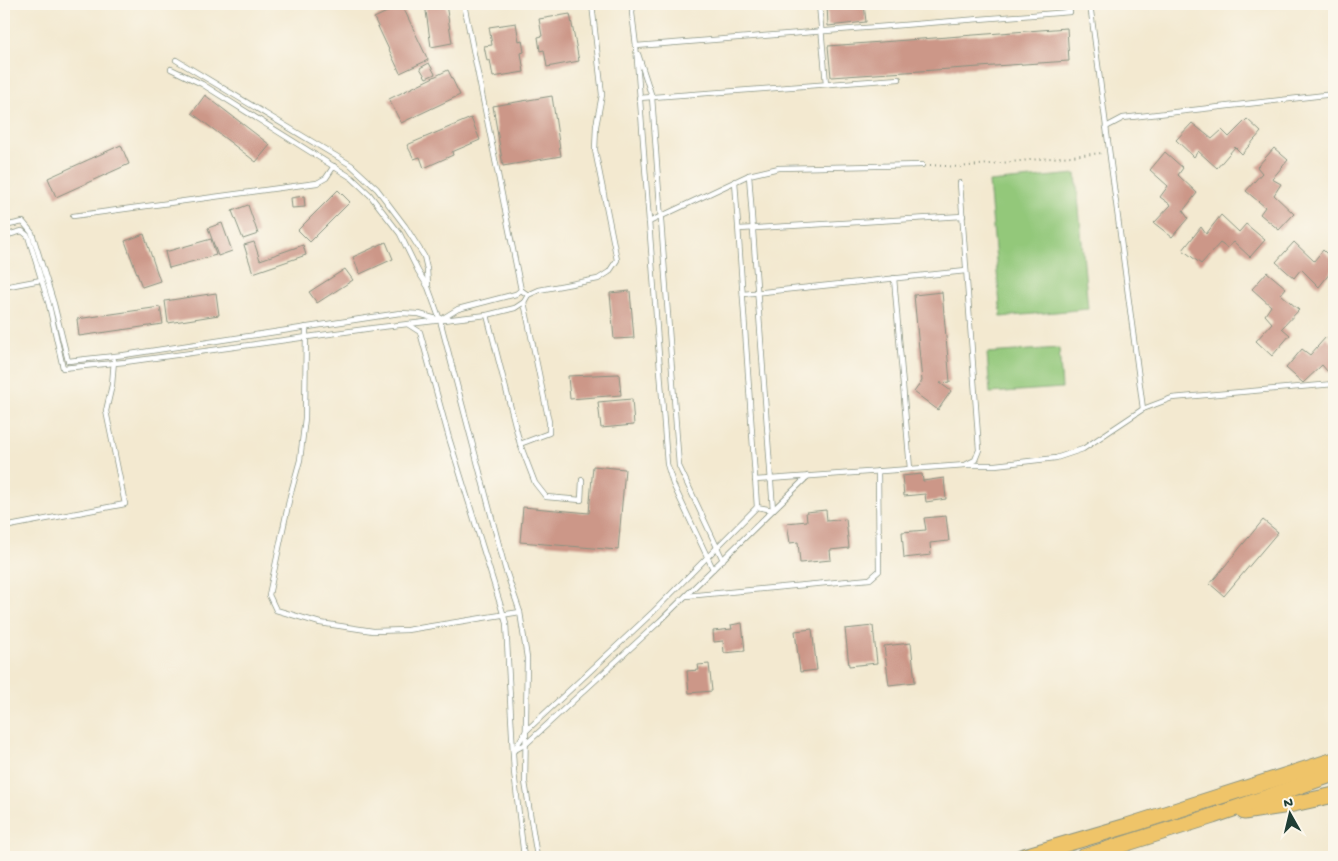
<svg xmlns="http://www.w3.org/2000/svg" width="1338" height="861" font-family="'Gochi Hand',sans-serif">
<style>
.green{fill:#93c87a;stroke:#598257}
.building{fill:#cc9788}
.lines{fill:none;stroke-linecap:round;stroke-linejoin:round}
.service-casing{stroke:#899382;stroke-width:6}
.trunk-casing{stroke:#899382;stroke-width:17}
.path{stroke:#899382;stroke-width:2;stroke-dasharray:1 4;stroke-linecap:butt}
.service{stroke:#fff;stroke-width:4.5}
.trunk{stroke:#efc469;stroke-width:15}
</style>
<rect width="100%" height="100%" fill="#fbf7ec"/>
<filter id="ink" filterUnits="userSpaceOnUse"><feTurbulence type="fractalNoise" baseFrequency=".02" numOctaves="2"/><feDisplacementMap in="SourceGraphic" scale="10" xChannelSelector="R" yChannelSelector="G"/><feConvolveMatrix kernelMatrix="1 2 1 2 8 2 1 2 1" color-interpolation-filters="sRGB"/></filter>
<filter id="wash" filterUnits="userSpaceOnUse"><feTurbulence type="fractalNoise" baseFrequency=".0096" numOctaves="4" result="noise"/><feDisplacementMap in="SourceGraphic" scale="20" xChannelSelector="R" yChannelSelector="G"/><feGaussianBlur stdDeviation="1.12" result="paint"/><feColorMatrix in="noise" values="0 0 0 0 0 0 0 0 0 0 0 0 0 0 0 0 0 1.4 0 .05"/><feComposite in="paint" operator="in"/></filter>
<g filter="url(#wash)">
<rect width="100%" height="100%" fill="#f3e9d0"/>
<g class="green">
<polygon points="1076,174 1088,309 1001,317 989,182"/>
<polygon points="1059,348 1062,388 990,393 987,353"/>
</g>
<g id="blocks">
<g class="building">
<polygon points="425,4 446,4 452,43 431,47"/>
<polygon points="827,4 864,4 866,22 828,26"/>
<polygon points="402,5 428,60 400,73 374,18"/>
<polygon points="570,14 579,61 547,67 544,50 540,51 538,37 542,36 539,19"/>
<polygon points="516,23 519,41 522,40 524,52 521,53 524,72 493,77 490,60 487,61 484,46 492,45 489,27"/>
<polygon points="1067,28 1069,61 831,77 828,46"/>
<polygon points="429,63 435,74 426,78 420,68"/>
<polygon points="448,70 460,95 401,123 389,99"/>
<polygon points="205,95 270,145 256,162 192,113"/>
<polygon points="552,96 561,156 503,166 493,106"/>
<polygon points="471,118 480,140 452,152 453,155 424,168 420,157 414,159 407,145"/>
<polygon points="1247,119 1261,132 1242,154 1235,147 1217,168 1198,151 1194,157 1176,140 1192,123 1212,139 1222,130 1229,137"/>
<polygon points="121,145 129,164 56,197 48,178"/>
<polygon points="1274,148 1288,160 1272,179 1281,184 1274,195 1294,214 1279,230 1260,214 1265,207 1246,191 1262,173 1257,167"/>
<polygon points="1165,152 1183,168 1178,175 1197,193 1183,211 1188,218 1172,237 1154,223 1171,205 1160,197 1168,186 1150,170"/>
<polygon points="338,190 350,202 310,242 298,230"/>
<polygon points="304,196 305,207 292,208 291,198"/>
<polygon points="248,205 258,234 243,239 232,211"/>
<polygon points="1221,215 1239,232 1246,224 1265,240 1250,257 1234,242 1227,248 1220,243 1201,264 1183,250 1201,227 1206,234"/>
<polygon points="222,223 232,251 218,256 208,228"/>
<polygon points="144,234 160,281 142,287 125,241"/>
<polygon points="211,239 216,255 169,268 165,252"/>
<polygon points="254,242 260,260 303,245 306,255 253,273 244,245"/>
<polygon points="386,242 393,259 360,274 353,257"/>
<polygon points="1294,242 1314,261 1323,250 1330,257 1334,253 1334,268 1319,287 1301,269 1294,278 1276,262"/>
<polygon points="345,269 353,280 317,303 309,292"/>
<polygon points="1267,272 1286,288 1281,294 1299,310 1282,328 1290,335 1272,356 1256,341 1272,323 1265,315 1271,306 1252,289"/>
<polygon points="630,291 634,338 614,339 610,293"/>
<polygon points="942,292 950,382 940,383 951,391 938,410 914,392 922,381 914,295"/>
<polygon points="216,293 219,315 168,323 165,301"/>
<polygon points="160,307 163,324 79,336 77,319"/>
<polygon points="1326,337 1334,344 1334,365 1328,372 1322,365 1303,383 1286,368 1302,349 1310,355"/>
<polygon points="619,374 621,395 570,399 568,376"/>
<polygon points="632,399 634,425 601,428 598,402"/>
<polygon points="593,466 625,469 618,550 520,542 523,507 589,513"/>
<polygon points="922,474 923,481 944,478 946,499 926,502 925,494 904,496 902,476"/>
<polygon points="826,510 827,521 846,519 849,548 830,550 831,560 800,563 798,542 790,543 787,523 807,521 806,512"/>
<polygon points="946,516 949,541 930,543 931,555 904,558 902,532 926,530 924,518"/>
<polygon points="1263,520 1278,532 1224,596 1210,584"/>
<polygon points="742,623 745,651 724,653 723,641 714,642 713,631 732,629 731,625"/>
<polygon points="873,626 877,663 849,666 845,629"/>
<polygon points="812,629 817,670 800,672 795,631"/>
<polygon points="911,643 915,682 889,685 884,646"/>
<polygon points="709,664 712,691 689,693 687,671 699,670 698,665"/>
</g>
</g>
</g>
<g filter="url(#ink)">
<use href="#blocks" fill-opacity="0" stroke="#899382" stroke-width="1"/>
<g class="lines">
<defs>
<g id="service">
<polyline points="464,4 521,290 528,295"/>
<polyline points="633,4 632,13 636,46 667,464 673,484 713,569"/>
<polyline points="819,4 826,84"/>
<polyline points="1090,4 1143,409"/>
<polyline points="636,46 1070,12"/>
<polyline points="638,54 652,97 679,466 723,560"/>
<polyline points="176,60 351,165 377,189 405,226 424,256 427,269 428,286"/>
<polyline points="171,69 202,84 352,178 370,195 400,234 418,271 428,287 440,320 505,568 520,612 527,658 525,782 537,857"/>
<polyline points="639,98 899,79"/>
<polyline points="1106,127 1123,118 1334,94"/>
<polyline points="960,183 979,450 975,460 967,464"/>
<polyline points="73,216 317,183 326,178 334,166"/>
<polyline points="649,222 749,175 779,168 922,165"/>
<polyline points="4,226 23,222 32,233 54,304 68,361 124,355 400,313 419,314 440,320 458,309 516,294 521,290"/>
<polyline points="739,229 963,216"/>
<polyline points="4,236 22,231 28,236 49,305 63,368 125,362 373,328 487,315 515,308 524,302"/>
<polyline points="894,278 910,469"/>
<polyline points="4,287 41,280"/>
<polyline points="743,294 966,271"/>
<polyline points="487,315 520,444 535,483 546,497 581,500 582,480"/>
<polyline points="409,325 420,332 449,438 506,623 514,772 524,857"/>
<polyline points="306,327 305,418 300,460 290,496 269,595 276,610 320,623 373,631 407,630 520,612"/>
<polyline points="520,444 549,433 549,422 524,302 528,295 539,290 598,279 609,272 617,260 595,150 596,126 602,95 592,4"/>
<polyline points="755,480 966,465 995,465 1056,458 1083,449 1143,409 1172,398 1334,384"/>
<polyline points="757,507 773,510 808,476"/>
<polyline points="4,527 125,504 106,411 112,385 114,360"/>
<polyline points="686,596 870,579 879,571 878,471"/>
<polyline points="514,750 526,731 652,613 757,507 735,181"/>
<polyline points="513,751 526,744 660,621 773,510 749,175"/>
</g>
<g id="trunk">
<polyline points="1244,812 1289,805 1334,795"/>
<polyline points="1021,857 1127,826 1334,760"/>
<polyline points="1083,857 1213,816 1334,774"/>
</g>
</defs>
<use href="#service" class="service-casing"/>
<use href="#trunk" class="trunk-casing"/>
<polyline class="path" points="930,165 959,167 1102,153"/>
<use href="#service" class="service"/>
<use href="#trunk" class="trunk"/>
</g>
</g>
<rect width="1338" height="861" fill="none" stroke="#fbf7ec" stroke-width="20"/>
<g transform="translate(1290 814) rotate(352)" stroke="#fbf7ec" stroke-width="4" paint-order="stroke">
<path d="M0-4L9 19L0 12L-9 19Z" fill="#1f3d34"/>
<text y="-8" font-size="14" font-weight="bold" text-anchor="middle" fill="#1f3d34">N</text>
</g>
</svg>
